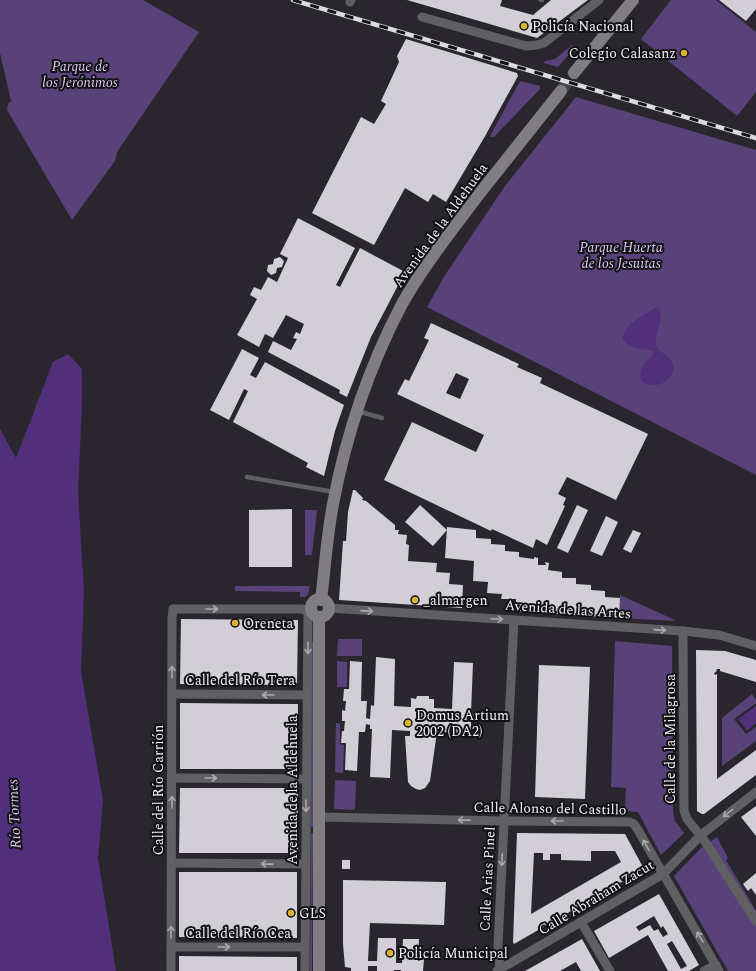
<svg xmlns="http://www.w3.org/2000/svg" width="756" height="971" font-family="Spectral,serif">
<style>
.green{fill:#584279}
.water{fill:#522f7b}
.building{fill:#d1ced6;fill-rule:evenodd}
.lines{fill:none;stroke-linecap:round;stroke-linejoin:round}
.secondary-tunnel{stroke:#47454b;stroke-width:12;stroke-dasharray:12 6;stroke-linecap:butt}
.lane{stroke:#605f62;stroke-width:4.5}
.street{stroke:#605f62;stroke-width:9}
.secondary{stroke:#807e83;stroke-width:12}
.rail-casing{stroke:#dddbe0;stroke-width:4.5}
.rail{stroke:#121113;stroke-width:3;stroke-dasharray:9;stroke-linecap:butt}
.oneway{stroke:#aaa8ac}
.poi-dot{fill:#d9b334;stroke:#121113;stroke-width:1.5}
.labels{text-anchor:middle;stroke-width:4;stroke-linejoin:round;paint-order:stroke}
.poi-label{font-size:14px;fill:#f3f1f5;stroke:#121113;text-anchor:start}
.park-label{font-size:14px;font-style:italic;fill:#dacaf6;stroke:#121113}
.street-label{font-size:14px;fill:#f3f1f5;stroke:#121113}
.water-label{font-size:15px;font-style:italic;fill:#d7c7f3;stroke:#121113}
</style>
<rect width="100%" height="100%" fill="#29272d"/>
<g class="green">
<polygon points="0,0 143,0 199,32 117,152 115,161 72,220 7,110 8,104 11,101 0,53"/>
<polygon points="671,0 716,0 756,32 756,92 737,116 641,39"/>
<polygon points="572,45 574,46 574,48 558,67 544,63 545,61 555,59"/>
<polygon points="520,81 540,86 540,89 494,137 491,137 490,136"/>
<polygon points="576,97 756,150 756,475 427,307 445,275 505,186"/>
<polygon points="305,510 317,510 312,555 305,555"/>
<polygon points="235,586 310,586 308,594 305,597 300,597 300,592 235,591"/>
<polygon points="620,595 677,621 619,618"/>
<polygon points="338,639 362,639 362,656 337,656"/>
<polygon points="313,641 316,644 313,827 311,827 311,643"/>
<polygon points="615,641 672,646 673,811 675,821 684,833 661,855 638,812 625,811 626,788 611,787"/>
<polygon points="337,661 347,662 347,687 337,687"/>
<polygon points="752,694 756,700 756,703 734,719 746,734 756,727 756,741 722,766 722,718"/>
<polygon points="336,723 340,723 340,744 344,745 343,773 335,772"/>
<polygon points="335,780 356,781 355,810 334,809"/>
<polygon points="311,833 313,833 312,971 310,971"/>
<polygon points="717,837 728,858 726,860 756,911 756,971 728,971 674,876 702,847"/>
</g>
<g class="water">
<path d="M 655,308 L 660,309 C 663,322 655,331 656,343 C 657,353 670,354 673,364 C 676,374 665,385 655,385 C 651,385 647,384 643,382 C 636,372 644,363 652,356 L 653,351 C 640,346 634,352 623,340 C 622,324 644,316 655,308 Z"/>
<polygon points="68,354 82,369 82,405 78,492 84,590 81,672 103,800 98,858 116,971 0,971 0,429 16,458 53,362"/>
<polygon points="756,706 756,723 747,731 738,719"/>
</g>
<g class="building">
<polygon points="407,0 502,0 500,6 533,15 551,0 588,0 537,38"/>
<polygon points="719,0 756,0 756,9 746,21"/>
<polygon points="406,39 517,73 518,76 484,138 446,202 433,194 428,202 405,188 374,245 312,213 361,117 374,124 386,104 381,101 399,62 397,56"/>
<polygon points="298,218 355,248 336,285 340,287 360,248 405,272 371,337 347,397 339,393 340,390 268,352 273,341 291,350 297,339 293,338 296,332 300,334 304,324 286,315 273,338 265,334 259,347 237,335 257,299 250,295 254,287 261,290 268,277 277,282 288,258 280,254"/>
<polygon points="280,257 284,261 282,267 277,268 276,273 271,275 267,271 268,265 273,264 274,259"/>
<path d="M 431,323 L 519,364 L 517,367 L 542,378 L 540,383 L 648,434 L 616,500 L 567,477 L 558,494 L 566,498 L 563,505 L 565,506 L 547,545 L 536,539 L 533,548 L 492,529 L 491,531 L 384,480 L 412,422 L 476,452 L 484,435 L 397,394 L 405,379 L 409,381 L 429,340 L 424,338 ZM 456,373 L 469,379 L 460,399 L 446,393 Z"/>
<polygon points="242,349 259,358 250,375 256,378 265,362 344,405 335,431 324,476 306,467 308,463 233,422 248,391 244,389 229,420 210,410"/>
<polygon points="353,490 355,490 363,498 362,500 366,501 395,525 395,530 399,530 398,534 407,535 406,544 409,545 408,561 437,563 436,572 450,573 449,584 463,585 462,608 339,600 343,541 346,541 348,512"/>
<polygon points="420,505 447,530 433,546 405,522"/>
<polygon points="577,505 588,510 568,553 557,548"/>
<polygon points="292,509 292,567 249,567 249,510"/>
<polygon points="606,516 618,522 602,556 590,551"/>
<polygon points="447,527 476,530 476,538 491,539 491,544 505,545 505,551 519,552 519,557 534,559 534,557 538,558 538,565 546,565 545,562 549,563 548,570 562,572 562,578 576,578 576,584 591,585 591,590 605,591 605,597 620,598 619,618 516,611 516,599 501,599 502,594 487,593 488,582 473,581 474,561 445,558"/>
<polygon points="633,530 641,533 631,553 623,549"/>
<polygon points="181,619 298,620 297,685 180,684"/>
<polygon points="696,650 725,651 756,660 756,682 720,671 720,669 717,669 716,672 714,673 715,675 717,674 717,779 756,750 756,775 704,814 702,814 697,811"/>
<polygon points="376,657 395,659 394,706 411,707 411,698 416,699 417,696 429,696 429,699 434,699 434,708 452,709 454,662 473,663 471,713 475,713 475,722 471,722 471,733 437,732 430,781 425,788 420,790 416,789 411,786 408,782 405,736 410,736 410,731 392,730 390,778 370,777 372,729 370,729 370,725 366,724 365,732 359,732 357,771 345,770 346,743 341,743 342,731 344,731 345,721 342,721 342,710 345,711 346,701 343,701 344,689 349,689 350,661 362,662 361,701 367,701 366,718 370,719 371,705 374,706"/>
<polygon points="539,665 590,667 585,799 535,797"/>
<polygon points="180,703 298,704 298,769 180,769"/>
<polygon points="180,788 298,788 298,853 179,853"/>
<polygon points="756,806 756,836 741,817"/>
<path d="M 517,833 L 625,834 L 644,869 L 514,944 L 513,942 ZM 591,851 L 615,851 L 621,862 L 531,914 L 534,853 L 543,853 L 543,860 L 550,860 L 550,854 L 561,854 L 561,860 L 591,861 Z"/>
<rect x="342" y="860" width="8" height="9"/>
<polygon points="179,872 297,872 297,938 179,937"/>
<polygon points="756,873 756,895 751,888 748,891 743,884"/>
<polygon points="343,880 446,882 444,925 370,923 368,961 377,961 378,938 396,938 396,963 402,963 403,939 419,939 418,961 424,959 423,971 401,971 401,970 394,970 394,971 377,971 377,966 368,966 368,971 351,971 351,968 345,967 343,944"/>
<path d="M 659,894 L 699,965 L 689,971 L 668,971 L 648,935 L 609,958 L 594,931 ZM 654,916 L 661,928 L 663,926 L 668,934 L 663,937 L 658,929 L 654,931 L 650,925 L 639,931 L 636,927 ZM 672,941 L 687,966 L 681,969 L 667,944 Z"/>
<polygon points="582,939 600,971 581,971 576,962 560,971 525,971"/>
<polygon points="179,956 297,957 297,971 179,971"/>
</g>
<g class="lines">
<polyline class="secondary-tunnel" points="561,91 574,73"/>
<g class="lane">
<polyline points="541,0 542,0"/>
<polyline points="357,411 382,418"/>
<polyline points="247,477 334,492"/>
</g>
<g class="street">
<polyline points="350,2 351,0"/>
<polyline points="422,17 526,46 537,45 544,43 599,0"/>
<polyline points="329,608 683,631 719,635 756,646"/>
<polyline points="683,631 684,811 687,819 704,840 756,921"/>
<polyline points="172,694 307,695"/>
<polyline points="172,778 307,779"/>
<polyline points="320,817 503,821 630,822 634,824 638,830 719,971"/>
<polyline points="172,863 306,864"/>
<polyline points="581,922 610,971"/>
<polyline points="171,947 305,947"/>
<polyline points="171,971 172,618 173,609 301,609 312,611"/>
<polyline points="305,971 308,609"/>
<polyline points="497,971 663,874 701,835 756,792"/>
<polyline points="500,971 498,945 514,620"/>
<polyline points="704,971 716,965"/>
</g>
<g class="secondary">
<polyline points="574,73 633,0"/>
<circle cx="320" cy="608" r="9"/>
<path d="M 321,600 C 325,568 327,535 333,504 C 346,435 369,367 402,304 C 424,265 453,229 480,193 C 507,159 534,125 561,91"/>
<polyline points="319,971 319,617"/>
</g>
<defs>
<polyline id="rail" points="293,0 756,138"/>
</defs>
<use href="#rail" class="rail-casing"/>
<use href="#rail" class="rail"/>
</g>
<defs><path id="oneway-shaft" d="M-6 0H5M1.5-3L5.5 0L1.5 3" fill="none" stroke-width="1.6" stroke-linecap="round" stroke-linejoin="round"/></defs>
<g class="oneway">
<use href="#oneway-shaft" transform="translate(212 609)"/>
<use href="#oneway-shaft" transform="translate(367 611) rotate(4)"/>
<use href="#oneway-shaft" transform="translate(497 619) rotate(3)"/>
<use href="#oneway-shaft" transform="translate(660 630) rotate(4)"/>
<use href="#oneway-shaft" transform="translate(308 648) rotate(90)"/>
<use href="#oneway-shaft" transform="translate(172 672) rotate(-90)"/>
<use href="#oneway-shaft" transform="translate(268 695) rotate(-180)"/>
<use href="#oneway-shaft" transform="translate(211 778)"/>
<use href="#oneway-shaft" transform="translate(172 802) rotate(-90)"/>
<use href="#oneway-shaft" transform="translate(306 806) rotate(90)"/>
<use href="#oneway-shaft" transform="translate(728 813) rotate(142)"/>
<use href="#oneway-shaft" transform="translate(464 820) rotate(-179)"/>
<use href="#oneway-shaft" transform="translate(557 821) rotate(-180)"/>
<use href="#oneway-shaft" transform="translate(646 845) rotate(-119)"/>
<use href="#oneway-shaft" transform="translate(502 860) rotate(93)"/>
<use href="#oneway-shaft" transform="translate(267 864) rotate(-179)"/>
<use href="#oneway-shaft" transform="translate(171 932) rotate(-90)"/>
<use href="#oneway-shaft" transform="translate(700 937) rotate(-120)"/>
<use href="#oneway-shaft" transform="translate(224 947)"/>
</g>
<g class="poi-dot">
<circle cx="524" cy="26" r="4"/>
<circle cx="684" cy="53" r="4"/>
<circle cx="415" cy="600" r="4"/>
<circle cx="235" cy="623" r="4"/>
<circle cx="408" cy="723" r="4"/>
<circle cx="291" cy="913" r="4"/>
<circle cx="390" cy="953" r="4"/>
</g>
<g class="labels">
<g class="poi-label">
<text x="532" y="31">Policía Nacional</text>
<text x="676" y="58" text-anchor="end">Colegio Calasanz</text>
<text x="423" y="605">_almargen</text>
<text x="243" y="628">Oreneta</text>
<text x="416" y="720">Domus Artium<tspan x="416" dy="16">2002 (DA2)</tspan></text>
<text x="299" y="918">GLS</text>
<text x="398" y="958">Policía Municipal</text>
</g>
<g class="park-label">
<text x="80" y="71">Parque de<tspan x="80" dy="16">los Jerónimos</tspan></text>
<text x="621" y="252">Parque Huerta<tspan x="621" dy="16">de los Jesuitas</tspan></text>
</g>
<g class="street-label">
<text transform="translate(440 225) rotate(-54)" y="5">Avenida de la Aldehuela</text>
<text transform="translate(568 609) rotate(4)" y="5">Avenida de las Artes</text>
<text x="240" y="685">Calle del Río Tera</text>
<text transform="translate(670 739) rotate(-90)" y="5">Calle de la Milagrosa</text>
<text transform="translate(158 790) rotate(-90)" y="5">Calle del Río Carrión</text>
<text transform="translate(292 790) rotate(-90)" y="5">Avenida de la Aldehuela</text>
<text transform="translate(550 808) rotate(1)" y="5">Calle Alonso del Castillo</text>
<text transform="translate(487 879) rotate(-87)" y="5">Calle Arias Pinel</text>
<text transform="translate(596 897) rotate(-31)" y="5">Calle Abraham Zacut</text>
<text x="238" y="938">Calle del Río Cea</text>
</g>
<g class="water-label">
<text transform="translate(14 814) rotate(-93)" y="5">Río Tormes</text>
</g>
</g>
</svg>
